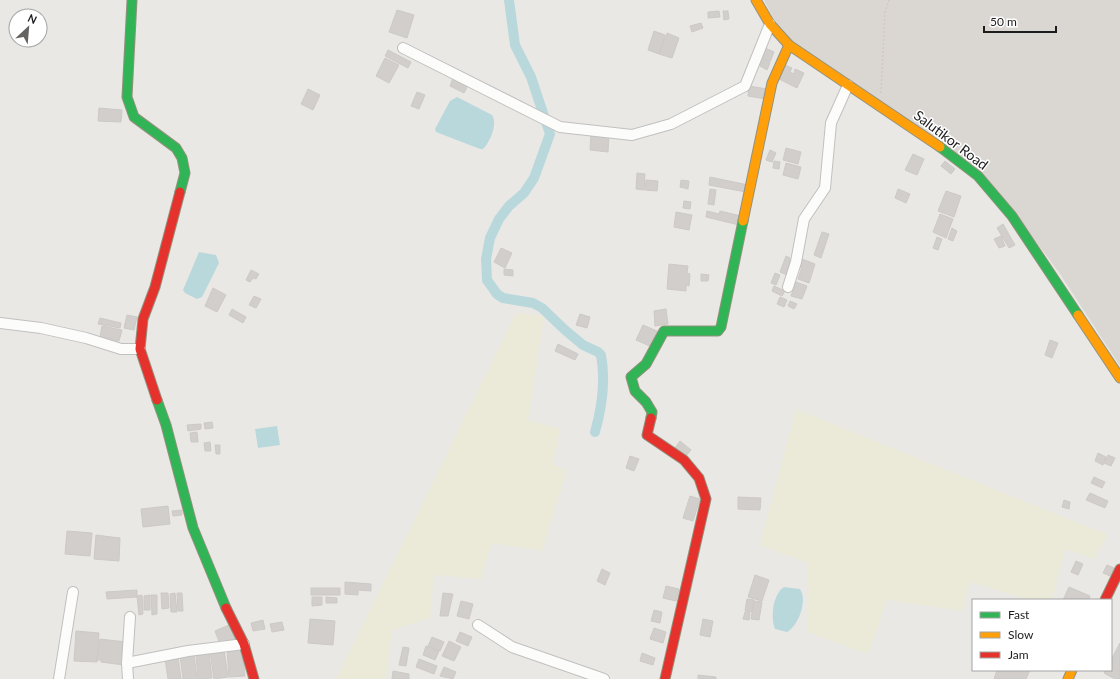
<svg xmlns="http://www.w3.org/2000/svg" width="1120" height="679" font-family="Lato,sans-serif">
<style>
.airport{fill:#dad7d3}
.farmland{fill:#ebead8}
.water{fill:#b9d8dc}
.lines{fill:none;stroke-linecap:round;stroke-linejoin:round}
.canal{stroke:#b9d8dc;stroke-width:10}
.building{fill:#d1cecc;stroke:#cdc9c6}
.street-casing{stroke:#c1c0bf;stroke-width:12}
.fast-casing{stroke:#93927e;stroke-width:11}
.slow-casing{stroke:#93927e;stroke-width:11}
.jam-casing{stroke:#93927e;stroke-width:11}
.path{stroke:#d5c7c5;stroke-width:1.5;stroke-dasharray:2 2;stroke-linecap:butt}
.street{stroke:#fcfcfb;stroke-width:10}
.fast{stroke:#30b455;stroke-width:9}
.slow{stroke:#ff9f0a;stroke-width:9}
.jam{stroke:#e5322d;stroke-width:9}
.labels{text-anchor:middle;stroke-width:3;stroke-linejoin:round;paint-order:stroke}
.street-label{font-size:14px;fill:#1c1c1c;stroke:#fff}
</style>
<rect width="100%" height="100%" fill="#eae8e5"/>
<polygon class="airport" points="764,0 1120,0 1120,366 1060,274 1012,209 976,169 792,43 775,22"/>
<g class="farmland">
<polygon points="516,313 544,316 528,420 560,429 553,465 567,470 542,551 492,543 481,579 434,575 430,618 392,630 386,679 336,679"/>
<polygon points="796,409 1108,535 1094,559 1065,549 1052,600 1029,600 970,582 962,611 887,600 868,654 807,632 808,563 760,545"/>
</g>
<g class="water">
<path d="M 457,97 L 492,115 C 498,124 490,142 483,149 L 480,149 L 436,132 L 435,129 L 450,101 Z"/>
<polygon points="199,252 216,255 219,263 202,297 197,299 185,293 183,290"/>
<polygon points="277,426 280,445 258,448 255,429"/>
<path d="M 784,587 L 800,589 C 808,601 798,626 787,632 L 775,629 C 770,617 773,594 784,587 Z"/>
</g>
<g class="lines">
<path class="canal" d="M 509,0 L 515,45 L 531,77 L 550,134 L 534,178 L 524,193 L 509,206 L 499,219 L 490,238 L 486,259 L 487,280 L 497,294 L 503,298 L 533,303 L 542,308 L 565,330 L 583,345 L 598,352 L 601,355 C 606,381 602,407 595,432"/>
</g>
<g class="building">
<polygon points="397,10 414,15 407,38 389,32"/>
<polygon points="719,11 720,17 708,18 708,12"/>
<polygon points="723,11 728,11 729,19 724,20"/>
<polygon points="701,23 703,28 692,32 690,26"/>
<polygon points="654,31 665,35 659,54 648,50"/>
<polygon points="667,33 679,38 672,58 659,54"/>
<polygon points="765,48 774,52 770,62 761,57"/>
<polygon points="388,50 411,62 408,68 385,56"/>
<polygon points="385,58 399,65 389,83 376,76"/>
<polygon points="763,59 770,63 767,70 760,66"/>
<polygon points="785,65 792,68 790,72 794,74 795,69 804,73 797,88 779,79"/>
<polygon points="453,78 468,85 464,93 450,86"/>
<polygon points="749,86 767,89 765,99 748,96"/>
<polygon points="308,89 320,95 313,110 301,104"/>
<polygon points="417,92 425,95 419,109 411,106"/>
<polygon points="99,108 122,110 121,122 98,121"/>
<polygon points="591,133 609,135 608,152 590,150"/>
<polygon points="786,148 801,152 798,164 783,160"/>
<polygon points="770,150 776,153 772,162 766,160"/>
<polygon points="913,154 924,159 917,175 905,170"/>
<polygon points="774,161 780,162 779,169 773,168"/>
<polygon points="945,161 955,169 951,174 941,166"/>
<polygon points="786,163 801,167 798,179 783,175"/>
<polygon points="637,173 645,174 644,190 636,189"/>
<polygon points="710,177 748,185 746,192 709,185"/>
<polygon points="646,180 658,181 657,191 645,190"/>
<polygon points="681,180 689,181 688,189 680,187"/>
<polygon points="710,189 716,190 714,205 708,204"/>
<polygon points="898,189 910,194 906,203 895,198"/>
<polygon points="946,191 961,196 954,217 938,211"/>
<polygon points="684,201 691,202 690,209 683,208"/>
<polygon points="707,211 719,214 720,211 741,216 739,225 706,217"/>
<polygon points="676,212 692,215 689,230 674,227"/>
<polygon points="940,214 953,219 946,238 933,232"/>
<polygon points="1003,224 1015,245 1009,248 997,228"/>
<polygon points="952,228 957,231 953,241 948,239"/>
<polygon points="822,232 829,234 821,258 814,255"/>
<polygon points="1001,236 1005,246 999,248 994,239"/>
<polygon points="937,237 942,239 938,250 933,248"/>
<polygon points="501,248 512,253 505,268 494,262"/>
<polygon points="786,256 790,258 789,262 791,263 787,275 780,272"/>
<polygon points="802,259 815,264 809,283 798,279 802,267 799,267"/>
<polygon points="669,264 688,266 687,273 690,274 689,286 686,285 686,291 667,289"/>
<polygon points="504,269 513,270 513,276 504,275"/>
<polygon points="251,270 259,274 256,279 253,278 250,282 246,280"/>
<polygon points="775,273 780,275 776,285 771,283"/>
<polygon points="701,274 709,275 708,281 701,281"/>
<polygon points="796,282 807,286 802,299 791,296"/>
<polygon points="774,286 785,291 782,296 772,291"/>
<polygon points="213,288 226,295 217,312 205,306"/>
<polygon points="254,296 261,299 256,308 249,305"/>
<polygon points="780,297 787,300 784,307 777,304"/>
<polygon points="790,301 797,304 794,309 788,306"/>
<polygon points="232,309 246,317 243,323 229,315"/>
<polygon points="666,309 668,324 655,326 654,311"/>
<polygon points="580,314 590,317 587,328 576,325"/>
<polygon points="127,315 137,317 134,330 124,328"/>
<polygon points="100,318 121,323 120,328 98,324"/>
<polygon points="643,325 659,332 652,347 636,340"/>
<polygon points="102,326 122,330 119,341 100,337"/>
<polygon points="1050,340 1058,343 1052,358 1045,355"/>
<polygon points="558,344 578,354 575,360 555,351"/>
<polygon points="212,422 213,428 205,429 204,423"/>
<polygon points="201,424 201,429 188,431 187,425"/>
<polygon points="197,432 198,442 191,442 190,433"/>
<polygon points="680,441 691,450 686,456 675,448"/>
<polygon points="210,442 211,451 205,451 204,443"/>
<polygon points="215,445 220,445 220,454 216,454"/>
<polygon points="1098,453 1106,457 1103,465 1095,461"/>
<polygon points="1108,455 1115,458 1111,466 1104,463"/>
<polygon points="630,456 639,459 634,471 626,468"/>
<polygon points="1094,477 1105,482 1102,488 1091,483"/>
<polygon points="1090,493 1108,501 1105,508 1086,500"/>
<polygon points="690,496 700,499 693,521 683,518"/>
<polygon points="738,497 761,498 760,510 738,509"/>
<polygon points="1064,500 1070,502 1069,509 1062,507"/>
<polygon points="168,506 170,524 143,527 141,509"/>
<polygon points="182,510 182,515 173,516 172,511"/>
<polygon points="67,531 92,533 90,556 65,554"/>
<polygon points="96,535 120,538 119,561 94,559"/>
<polygon points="1076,561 1083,564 1078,575 1071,572"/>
<polygon points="1107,565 1114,568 1110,576 1103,573"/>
<polygon points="602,569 610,573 605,585 597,581"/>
<polygon points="755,575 769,580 762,601 748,597"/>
<polygon points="345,582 371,584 371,591 358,590 358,595 345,594"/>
<polygon points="666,586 679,589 676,601 663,598"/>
<polygon points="1069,587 1090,596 1089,600 1063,600"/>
<rect x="311" y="588" width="29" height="7"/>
<polygon points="137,590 137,597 107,599 106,592"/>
<polygon points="161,593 168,593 169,608 162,609"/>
<polygon points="175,593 177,612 171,612 170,594"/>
<polygon points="177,593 182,593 183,611 178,611"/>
<polygon points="443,593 453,594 448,616 440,616"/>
<polygon points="142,595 143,614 139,615 137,596"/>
<polygon points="150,595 150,610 144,610 144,596"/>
<polygon points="151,595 157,595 157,614 152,615"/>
<polygon points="312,597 322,597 322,605 312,606"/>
<polygon points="326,597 337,598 337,603 326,603"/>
<polygon points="747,599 754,600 752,612 745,611"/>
<polygon points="461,601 473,604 469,619 457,616"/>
<polygon points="754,601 762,602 759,620 751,619"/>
<polygon points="654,610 662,612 660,623 651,621"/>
<polygon points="745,612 750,613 749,620 743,619"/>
<polygon points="310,619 335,621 333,645 308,643"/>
<polygon points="703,619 713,621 710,637 700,635"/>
<polygon points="263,620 265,629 253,631 251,623"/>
<polygon points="282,622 284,630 272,632 270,624"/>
<polygon points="229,625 235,639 220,644 215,631"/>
<polygon points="654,628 666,632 663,643 650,639"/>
<polygon points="76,631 99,633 97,662 74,661"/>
<polygon points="460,632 472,637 468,646 456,641"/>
<polygon points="432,637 444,642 440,651 428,646"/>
<polygon points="100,639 126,642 124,665 101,662 101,660 97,660"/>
<polygon points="449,641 461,647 454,661 442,656"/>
<polygon points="1120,643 1120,679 1115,679 1104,673 1106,670 1111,670 1111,660"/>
<polygon points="426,646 439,651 435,660 423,655"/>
<polygon points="403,647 409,648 406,666 399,665"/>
<polygon points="242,648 245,676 229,677 227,649"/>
<polygon points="224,649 228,677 214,679 210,651"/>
<polygon points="209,653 212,678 198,679 196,654"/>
<polygon points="642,653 655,658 653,665 640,661"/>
<polygon points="194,654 197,679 183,679 180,656"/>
<polygon points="178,657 181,679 168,679 165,659"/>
<polygon points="419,659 437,666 434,674 416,667"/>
<polygon points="444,667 456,672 453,679 440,676"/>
<polygon points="997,670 1030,670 1026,679 994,679"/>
<polygon points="393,671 409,674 409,679 392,679"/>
<polygon points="698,675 716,677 716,679 698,679"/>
</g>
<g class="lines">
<defs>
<g id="street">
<polyline points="403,48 560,127 632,135 671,124 745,86 770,24"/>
<polyline points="788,287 796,262 804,219 825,188 831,123 848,85"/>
<polyline points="0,323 41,328 86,338 121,349 140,349"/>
<polyline points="478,625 512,647 604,679"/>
<polyline points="127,663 188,651 244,644"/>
<polyline points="59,679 73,592"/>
<polyline points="128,679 127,663 130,617"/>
</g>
<g id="fast">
<polyline points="132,0 127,97 134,117 176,148 182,158 185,173 180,192"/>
<polyline points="940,147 978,176 1012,216 1078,315"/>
<polyline points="157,400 166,425 193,528 226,608"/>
<polyline points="651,418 652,412 646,402 635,391 631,377 646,364 664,331 718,331 721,327 743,221"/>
</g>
<g id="slow">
<polyline points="756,0 770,24 789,45 940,147"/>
<polyline points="743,221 772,83 789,45"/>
<polyline points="1078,315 1120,378"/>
<polyline points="1068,679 1072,670"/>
</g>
<g id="jam">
<polyline points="157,400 140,349 143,319 155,287 180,192"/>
<polyline points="651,418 647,435 684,460 699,478 706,499 665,679"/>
<polyline points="1105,600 1120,569"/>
<polyline points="226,608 244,644 254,679"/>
</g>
</defs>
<use href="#street" class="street-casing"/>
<use href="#fast" class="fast-casing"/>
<use href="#slow" class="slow-casing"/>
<use href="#jam" class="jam-casing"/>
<polyline class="path" points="881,93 885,12 889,0"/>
<use href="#street" class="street"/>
<use href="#fast" class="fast"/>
<use href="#slow" class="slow"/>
<use href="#jam" class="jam"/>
</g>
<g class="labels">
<g class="street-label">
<text transform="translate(951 140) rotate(37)" y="5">Salutikor Road</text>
</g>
</g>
<rect x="972" y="599" width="140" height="72" fill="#ffffff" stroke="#a4a4a4"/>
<rect x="980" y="612" width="20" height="6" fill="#30b455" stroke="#a4a4a4"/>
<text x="1008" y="619" font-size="12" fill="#1c1c1c">Fast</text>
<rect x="980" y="632" width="20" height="6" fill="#ff9f0a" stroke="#a4a4a4"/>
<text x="1008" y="639" font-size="12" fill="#1c1c1c">Slow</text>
<rect x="980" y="652" width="20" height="6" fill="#e5322d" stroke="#a4a4a4"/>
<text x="1008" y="659" font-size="12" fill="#1c1c1c">Jam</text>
<g transform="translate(28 28) rotate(26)"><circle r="19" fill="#ffffff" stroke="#a4a4a4"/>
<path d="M0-3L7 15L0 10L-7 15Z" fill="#646362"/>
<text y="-6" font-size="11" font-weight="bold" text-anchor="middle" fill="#1c1c1c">N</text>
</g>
<path d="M984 26v6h72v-6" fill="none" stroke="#1c1c1c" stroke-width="2"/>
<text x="990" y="26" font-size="12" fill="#1c1c1c" stroke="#ffffff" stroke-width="3" paint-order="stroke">50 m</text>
</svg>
